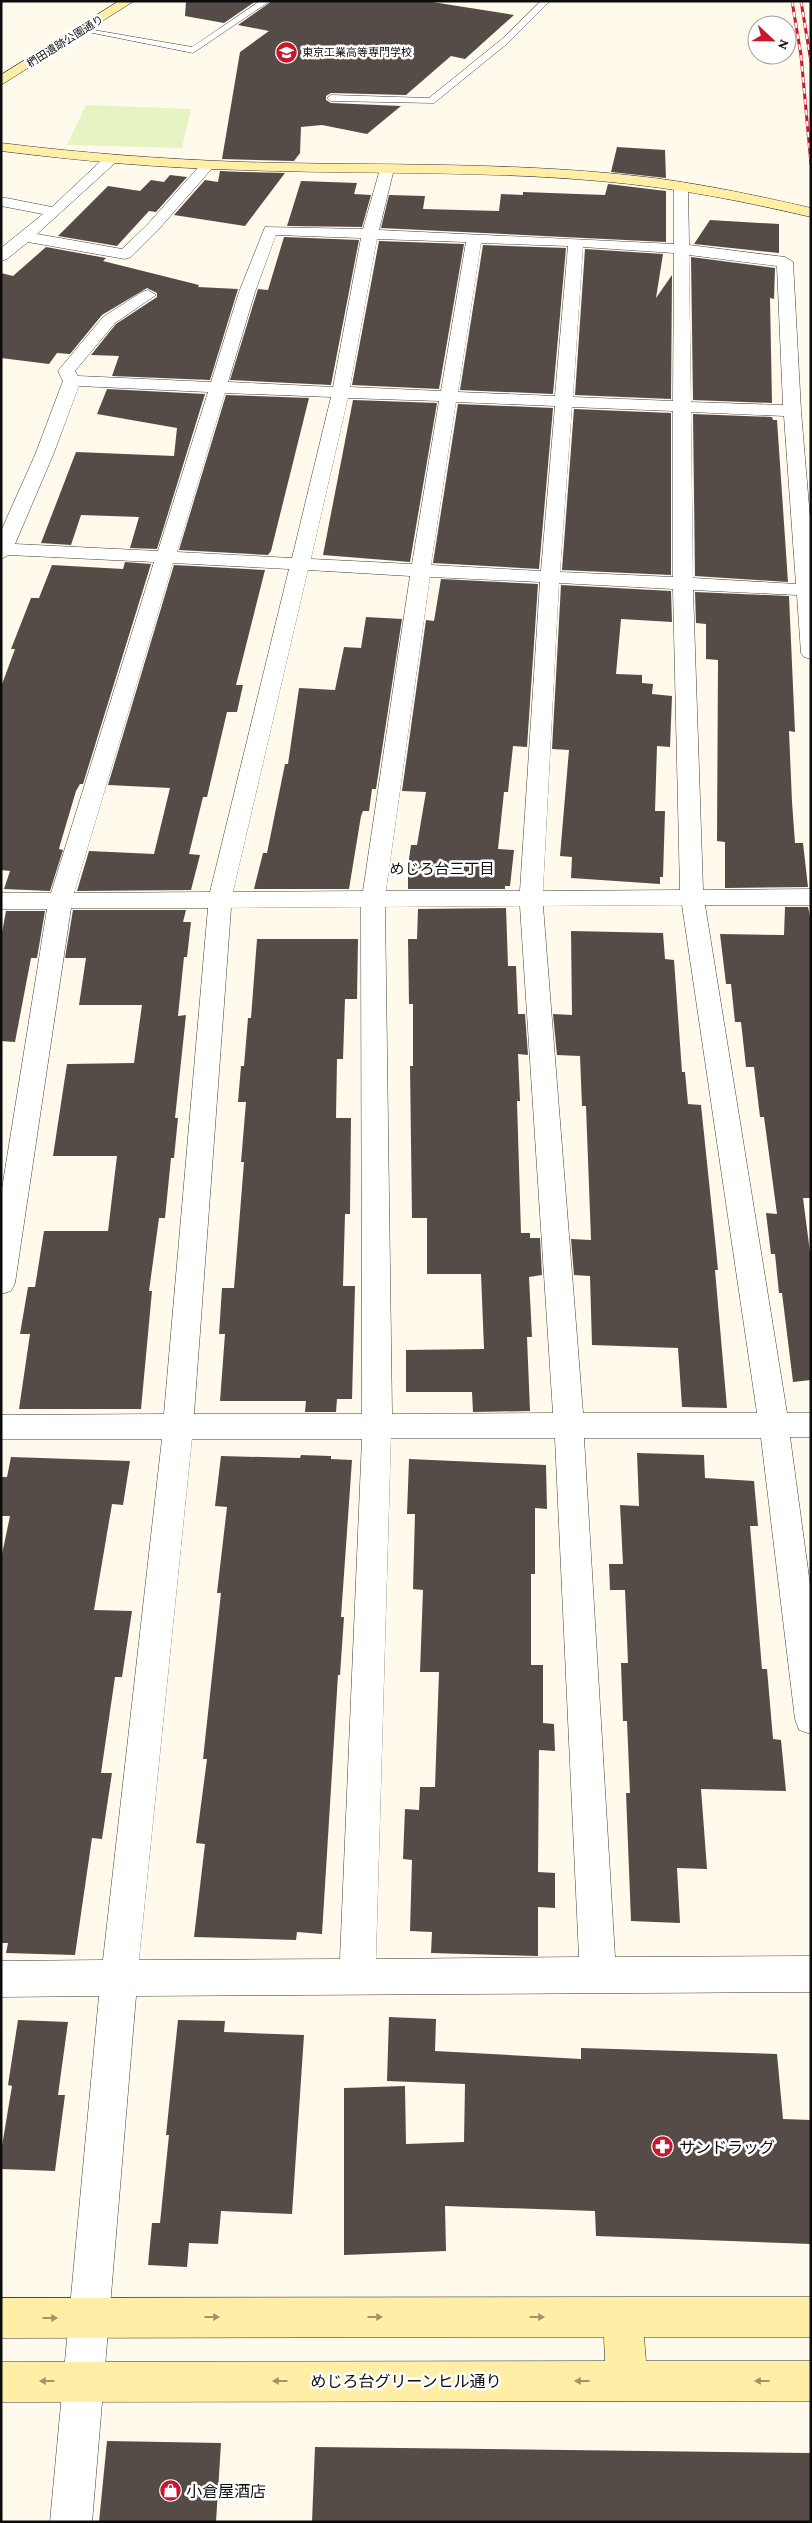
<svg xmlns="http://www.w3.org/2000/svg" width="812" height="2523" font-family="'Crimson Pro','Noto Sans JP',serif">
<style>
.pitch{fill:#e6f3c3}
.building{fill:#564c47}
.lines{fill:none;stroke-linecap:round;stroke-linejoin:round}
.lane-casing{stroke:#3f3f3f;stroke-width:1}
.street-casing{stroke:#3f3f3f;stroke-width:1}
.secondary-casing{stroke:#2e2e2e;stroke-width:1}
.lane{fill:#fff;fill-rule:evenodd}
.street{fill:#fff;fill-rule:evenodd}
.secondary{fill:#ffefa6;fill-rule:evenodd}
.rail-casing{stroke:#c8172c;stroke-width:3}
.rail{stroke:#fff;stroke-width:2;stroke-dasharray:5.5;stroke-linecap:butt}
.oneway{fill:#9e9468}
.labels{text-anchor:middle;stroke-width:5;stroke-linejoin:round;paint-order:stroke}
.far-street-label{font-size:11px;fill:#0c0c0c;stroke:#fff}
.far-poi-label{font-size:11px;fill:#0c0c0c;stroke:#fff;text-anchor:start}
.neighbourhood-label{font-size:15px;fill:#0c0c0c;stroke:#fff}
.near-poi-label{font-size:16px;fill:#0c0c0c;stroke:#fff;text-anchor:start}
.near-street-label{font-size:16px;fill:#0c0c0c;stroke:#fff}
</style>
<rect width="100%" height="100%" fill="#fffaeb"/>
<polygon class="pitch" points="86,105 191,109 182,148 67,145"/>
<g class="building">
<polygon points="186,1 256,1 224,23 185,16"/>
<polygon points="272,1 426,1 514,15 465,59 451,56 406,95 331,93 326,96 326,100 331,103 401,106 367,134 322,125 301,127 300,153 294,161 222,159 240,52 269,31 238,25"/>
<polygon points="617,147 665,150 666,178 611,172"/>
<polygon points="220,171 242,172 285,173 245,226 174,215 205,180 218,182"/>
<polygon points="170,175 187,177 156,212 149,211 117,246 58,236 108,186 140,191 151,180 164,182"/>
<polygon points="301,181 357,183 354,194 371,195 362,227 287,226"/>
<polygon points="608,184 666,191 666,242 381,228 389,195 425,196 423,209 499,211 501,194 523,195 523,192 605,195"/>
<polygon points="710,220 779,224 779,253 694,244"/>
<polygon points="284,237 359,240 331,385 230,380 258,289 268,290"/>
<polygon points="379,241 464,244 439,389 352,385"/>
<polygon points="483,245 566,248 553,394 460,390"/>
<polygon points="46,247 106,258 103,261 199,285 198,287 238,289 210,380 112,376 119,356 91,355 116,324 157,297 157,293 147,288 102,315 70,354 57,353 49,364 1,358 1,273 13,276"/>
<polygon points="585,249 663,254 656,298 672,275 671,399 575,395"/>
<polygon points="691,257 775,268 774,299 770,298 772,403 693,400"/>
<polygon points="107,389 205,394 157,549 130,548 139,517 81,515 71,545 41,543 76,452 174,456 177,428 97,414"/>
<polygon points="226,395 309,398 271,551 268,555 179,550"/>
<polygon points="353,400 437,403 410,562 323,555"/>
<polygon points="458,404 553,408 539,569 433,563"/>
<polygon points="574,409 671,413 671,575 562,570"/>
<polygon points="693,414 772,417 773,420 777,420 788,582 695,576"/>
<polygon points="125,562 151,564 83,784 80,784 76,791 60,845 59,849 63,850 50,891 4,889 10,871 1,870 1,687 15,649 11,649 31,598 39,598 52,565 123,569"/>
<polygon points="174,565 265,570 236,685 243,685 237,712 227,712 207,797 203,797 189,854 200,855 191,890 77,891 89,851 154,854 170,788 108,785"/>
<polygon points="441,579 538,584 527,747 513,746 508,792 504,792 498,849 514,850 510,886 505,886 505,889 408,889 408,866 411,845 417,845 426,792 402,791 426,620 434,621"/>
<polygon points="561,585 671,591 672,622 621,619 616,674 642,675 642,683 653,684 652,694 672,696 670,747 657,746 655,811 665,811 663,877 660,877 660,884 571,878 572,857 560,856 569,750 552,749"/>
<polygon points="695,592 789,596 795,732 789,731 792,802 795,843 803,843 808,887 725,888 725,842 717,841 718,660 706,659 706,624 696,623"/>
<polygon points="366,617 402,619 376,789 372,789 369,811 363,811 361,816 349,889 254,889 263,853 267,853 285,764 288,764 299,688 335,690 344,647 361,648"/>
<polygon points="785,907 808,907 811,921 811,1198 803,1198 811,1260 811,1380 793,1382 782,1293 779,1293 775,1254 771,1254 766,1213 777,1214 764,1117 760,1117 754,1067 746,1067 741,1022 735,1022 731,984 726,984 720,934 784,935"/>
<polygon points="506,908 508,966 516,966 518,1014 525,1014 528,1055 518,1054 520,1101 517,1101 521,1233 530,1233 530,1238 540,1238 542,1275 529,1277 532,1337 527,1337 530,1411 473,1412 472,1392 406,1392 406,1350 484,1349 481,1274 427,1274 427,1218 412,1218 410,1066 413,1066 413,1004 409,1004 408,939 417,939 418,909"/>
<polygon points="73,910 186,910 183,922 191,922 187,957 184,957 178,1016 186,1015 175,1118 178,1118 174,1158 171,1158 165,1218 159,1218 149,1291 152,1291 141,1409 19,1409 30,1334 20,1334 28,1287 35,1287 44,1231 108,1231 117,1156 53,1156 67,1064 134,1063 142,1005 79,1005 86,958 65,958"/>
<polygon points="6,911 45,911 37,958 31,958 15,1042 1,1041 1,938"/>
<polygon points="571,931 663,933 665,959 674,960 682,1072 685,1072 688,1104 701,1105 716,1249 718,1270 715,1270 727,1408 682,1407 678,1348 592,1345 590,1276 574,1275 571,1239 591,1240 586,1106 582,1106 580,1056 557,1055 553,1014 572,1015"/>
<polygon points="257,939 358,939 357,999 345,999 343,1059 337,1059 336,1118 351,1118 350,1214 345,1214 343,1286 355,1286 352,1399 337,1399 336,1412 305,1412 306,1401 220,1401 225,1334 219,1334 222,1288 234,1288 244,1162 241,1162 246,1102 238,1102 241,1066 244,1066 248,1018 251,1018"/>
<polygon points="637,1453 704,1455 705,1478 754,1481 758,1526 750,1526 762,1669 767,1669 773,1739 781,1740 786,1791 701,1789 707,1869 677,1868 680,1923 631,1921 626,1793 630,1793 627,1721 623,1721 621,1663 628,1663 625,1590 610,1590 609,1564 623,1564 620,1505 639,1506"/>
<polygon points="301,1455 331,1456 331,1459 352,1460 341,1617 344,1617 340,1675 338,1675 322,1934 297,1932 296,1940 194,1937 205,1844 196,1843 207,1759 203,1759 221,1593 217,1593 227,1507 215,1506 221,1456 300,1458"/>
<polygon points="11,1457 130,1461 123,1505 112,1504 94,1610 132,1611 122,1677 115,1677 101,1773 112,1773 102,1839 92,1838 75,1955 6,1953 8,1943 1,1943 1,1559 10,1516 1,1516 1,1477 7,1477"/>
<polygon points="409,1459 546,1465 547,1509 535,1508 535,1574 531,1574 531,1665 543,1665 543,1723 554,1724 555,1751 539,1750 538,1872 555,1873 555,1908 538,1907 538,1956 431,1953 432,1932 410,1931 412,1860 403,1859 405,1809 419,1810 420,1787 435,1787 439,1672 420,1672 423,1590 413,1589 415,1514 407,1514"/>
<polygon points="389,2017 436,2019 435,2051 581,2059 581,2048 777,2054 783,2119 811,2120 811,2244 596,2236 595,2211 445,2206 446,2251 344,2255 344,2088 405,2086 406,2144 464,2142 465,2084 387,2081"/>
<polygon points="18,2020 68,2022 58,2095 65,2095 55,2171 1,2169 1,2152 12,2086 8,2085"/>
<polygon points="178,2020 225,2021 224,2032 304,2035 292,2214 221,2211 218,2244 189,2243 187,2267 148,2265 152,2223 160,2223 169,2135 166,2135"/>
<polygon points="107,2441 221,2443 216,2522 99,2522"/>
<polygon points="315,2447 811,2453 811,2522 312,2522"/>
</g>
<g class="lines">
<defs>
<g id="lane">
<polygon points="260,1 270,1 193,53 78,30 82,28 192,47"/>
<polygon points="541,1 550,1 508,43 434,103 331,101 327,98 331,95 429,98 502,39"/>
</g>
<g id="street">
<polygon points="110,156 117,160 115,163 37,234 122,249 148,224 203,162 208,161 215,165 158,230 131,257 125,259 28,242 7,259 1,261 1,248 43,214 1,206 1,197 52,207 105,157"/>
<path d="M 387,165 L 394,169 L 379,230 L 674,244 L 674,186 L 681,182 L 688,186 L 689,245 L 785,257 L 793,262 L 801,411 L 811,530 L 811,659 L 804,657 L 801,653 L 797,595 L 693,590 L 703,890 L 811,889 L 811,905 L 705,905 L 787,1413 L 811,1413 L 811,1437 L 790,1437 L 811,1592 L 811,1734 L 799,1730 L 795,1719 L 761,1438 L 584,1438 L 615,1957 L 811,1956 L 811,1992 L 136,1996 L 92,2522 L 50,2522 L 99,1996 L 1,1997 L 1,1961 L 103,1960 L 162,1439 L 1,1439 L 1,1415 L 164,1414 L 208,908 L 71,908 L 15,1283 L 11,1291 L 1,1294 L 1,1195 L 47,909 L 1,909 L 1,893 L 51,893 L 154,562 L 9,555 L 1,559 L 1,531 L 35,455 L 63,381 L 58,371 L 103,317 L 142,292 L 148,290 L 156,295 L 115,323 L 75,371 L 78,376 L 211,382 L 239,292 L 265,227 L 363,229 L 380,169 ZM 276,235 L 361,238 L 333,387 L 228,382 L 255,292 ZM 377,239 L 466,242 L 441,391 L 350,387 ZM 481,243 L 568,246 L 555,396 L 458,392 ZM 583,247 L 674,253 L 673,401 L 573,397 ZM 689,255 L 777,266 L 783,405 L 691,402 ZM 79,386 L 208,392 L 158,551 L 15,544 L 53,455 ZM 225,393 L 331,397 L 292,558 L 177,552 ZM 348,398 L 439,401 L 412,564 L 311,559 ZM 456,402 L 555,406 L 541,571 L 431,565 ZM 572,407 L 673,411 L 673,577 L 560,572 ZM 691,412 L 784,416 L 796,584 L 693,578 ZM 173,563 L 289,569 L 210,892 L 74,893 ZM 308,570 L 410,576 L 363,891 L 233,892 ZM 430,577 L 540,582 L 520,891 L 386,891 ZM 559,583 L 673,589 L 680,890 L 543,891 ZM 682,905 L 757,1413 L 583,1413 L 543,906 ZM 520,906 L 553,1413 L 392,1414 L 385,907 ZM 361,907 L 362,1414 L 194,1414 L 231,908 ZM 391,1438 L 555,1438 L 579,1957 L 376,1959 ZM 192,1439 L 362,1439 L 340,1959 L 139,1960 Z"/>
</g>
<g id="secondary">
<polygon points="119,1 134,1 1,85 1,75"/>
<path d="M 1,143 C 81,153 161,159 242,162 C 379,166 518,161 654,178 C 707,185 759,196 811,208 L 811,217 C 759,205 707,194 654,187 C 518,169 379,175 242,170 C 161,168 81,161 1,151 Z"/>
<polygon points="622,2297 811,2297 811,2337 644,2337 646,2361 811,2361 811,2401 1,2402 1,2362 605,2361 604,2337 1,2338 1,2298"/>
</g>
</defs>
<use href="#lane" class="lane-casing"/>
<use href="#street" class="street-casing"/>
<use href="#secondary" class="secondary-casing"/>
<use href="#lane" class="lane"/>
<use href="#street" class="street"/>
<use href="#secondary" class="secondary"/>
<defs>
<g id="rail">
<polyline points="792,1 801,55 811,164"/>
<polyline points="801,1 811,62"/>
</g>
</defs>
<use href="#rail" class="rail-casing"/>
<use href="#rail" class="rail"/>
</g>
<defs><path id="oneway-solid" d="M-6-.8H1V-3.2L6.5 0L1 3.2V.8H-6Z" transform="scale(1.25)"/></defs>
<g class="oneway">
<use href="#oneway-solid" transform="translate(212 2317)"/>
<use href="#oneway-solid" transform="translate(375 2317)"/>
<use href="#oneway-solid" transform="translate(537 2317)"/>
<use href="#oneway-solid" transform="translate(50 2318)"/>
<use href="#oneway-solid" transform="translate(47 2381) rotate(180)"/>
<use href="#oneway-solid" transform="translate(280 2381) rotate(-180)"/>
<use href="#oneway-solid" transform="translate(582 2381) rotate(-180)"/>
<use href="#oneway-solid" transform="translate(762 2381) rotate(180)"/>
</g>
<defs>
<symbol id="school-disc" viewBox="-11 -11 22 22"><circle r="9.5" fill="#c8172c" stroke="#fff"/><path d="M0-5L7-2L0 1L-7-2ZM-4 1L0 2.5L4 1V4Q0 6-4 4Z" fill="#fff"/></symbol>
<symbol id="pharmacy-disc" viewBox="-11 -11 22 22"><circle r="9.5" fill="#c8172c" stroke="#fff"/><path d="M-2-6h4v4h4v4h-4v4h-4v-4h-4v-4h4Z" fill="#fff"/></symbol>
<symbol id="shop-disc" viewBox="-11 -11 22 22"><circle r="9.5" fill="#c8172c" stroke="#fff"/><path d="M-5-2.5h2.3a2.7 3.5 0 0 1 5.4 0H5L5.5 6h-11ZM-1.5-2.5h3a1.5 2.3 0 0 0-3 0Z" fill="#fff"/></symbol>
</defs>
<g fill-rule="evenodd">
<use href="#school-disc" x="274" y="40" width="25" height="25"/>
<use href="#pharmacy-disc" x="650" y="2134" width="25" height="25"/>
<use href="#shop-disc" x="158" y="2478" width="25" height="25"/>
</g>
<g class="labels">
<g class="far-street-label">
<text transform="translate(65 41) rotate(-32)" y="4">椚田遺跡公園通り</text>
</g>
<g class="far-poi-label">
<text x="302" y="56">東京工業高等専門学校</text>
</g>
<g class="neighbourhood-label">
<text x="442" y="874">めじろ台三丁目</text>
</g>
<g class="near-poi-label">
<text x="679" y="2153">サンドラッグ</text>
<text x="186" y="2497">小倉屋酒店</text>
</g>
<g class="near-street-label">
<text x="406" y="2387">めじろ台グリーンヒル通り</text>
</g>
</g>
<rect width="812" height="2523" fill="none" stroke="#0c0c0c" stroke-width="5"/>
<g transform="translate(772 40) rotate(112)"><circle r="24" fill="#ffffff" stroke="#9e9e9e"/>
<path d="M0-4L9 19L0 12L-9 19Z" fill="#c8172c"/>
<text y="-8" font-size="14" font-weight="bold" text-anchor="middle" fill="#0c0c0c">N</text>
</g>
</svg>
